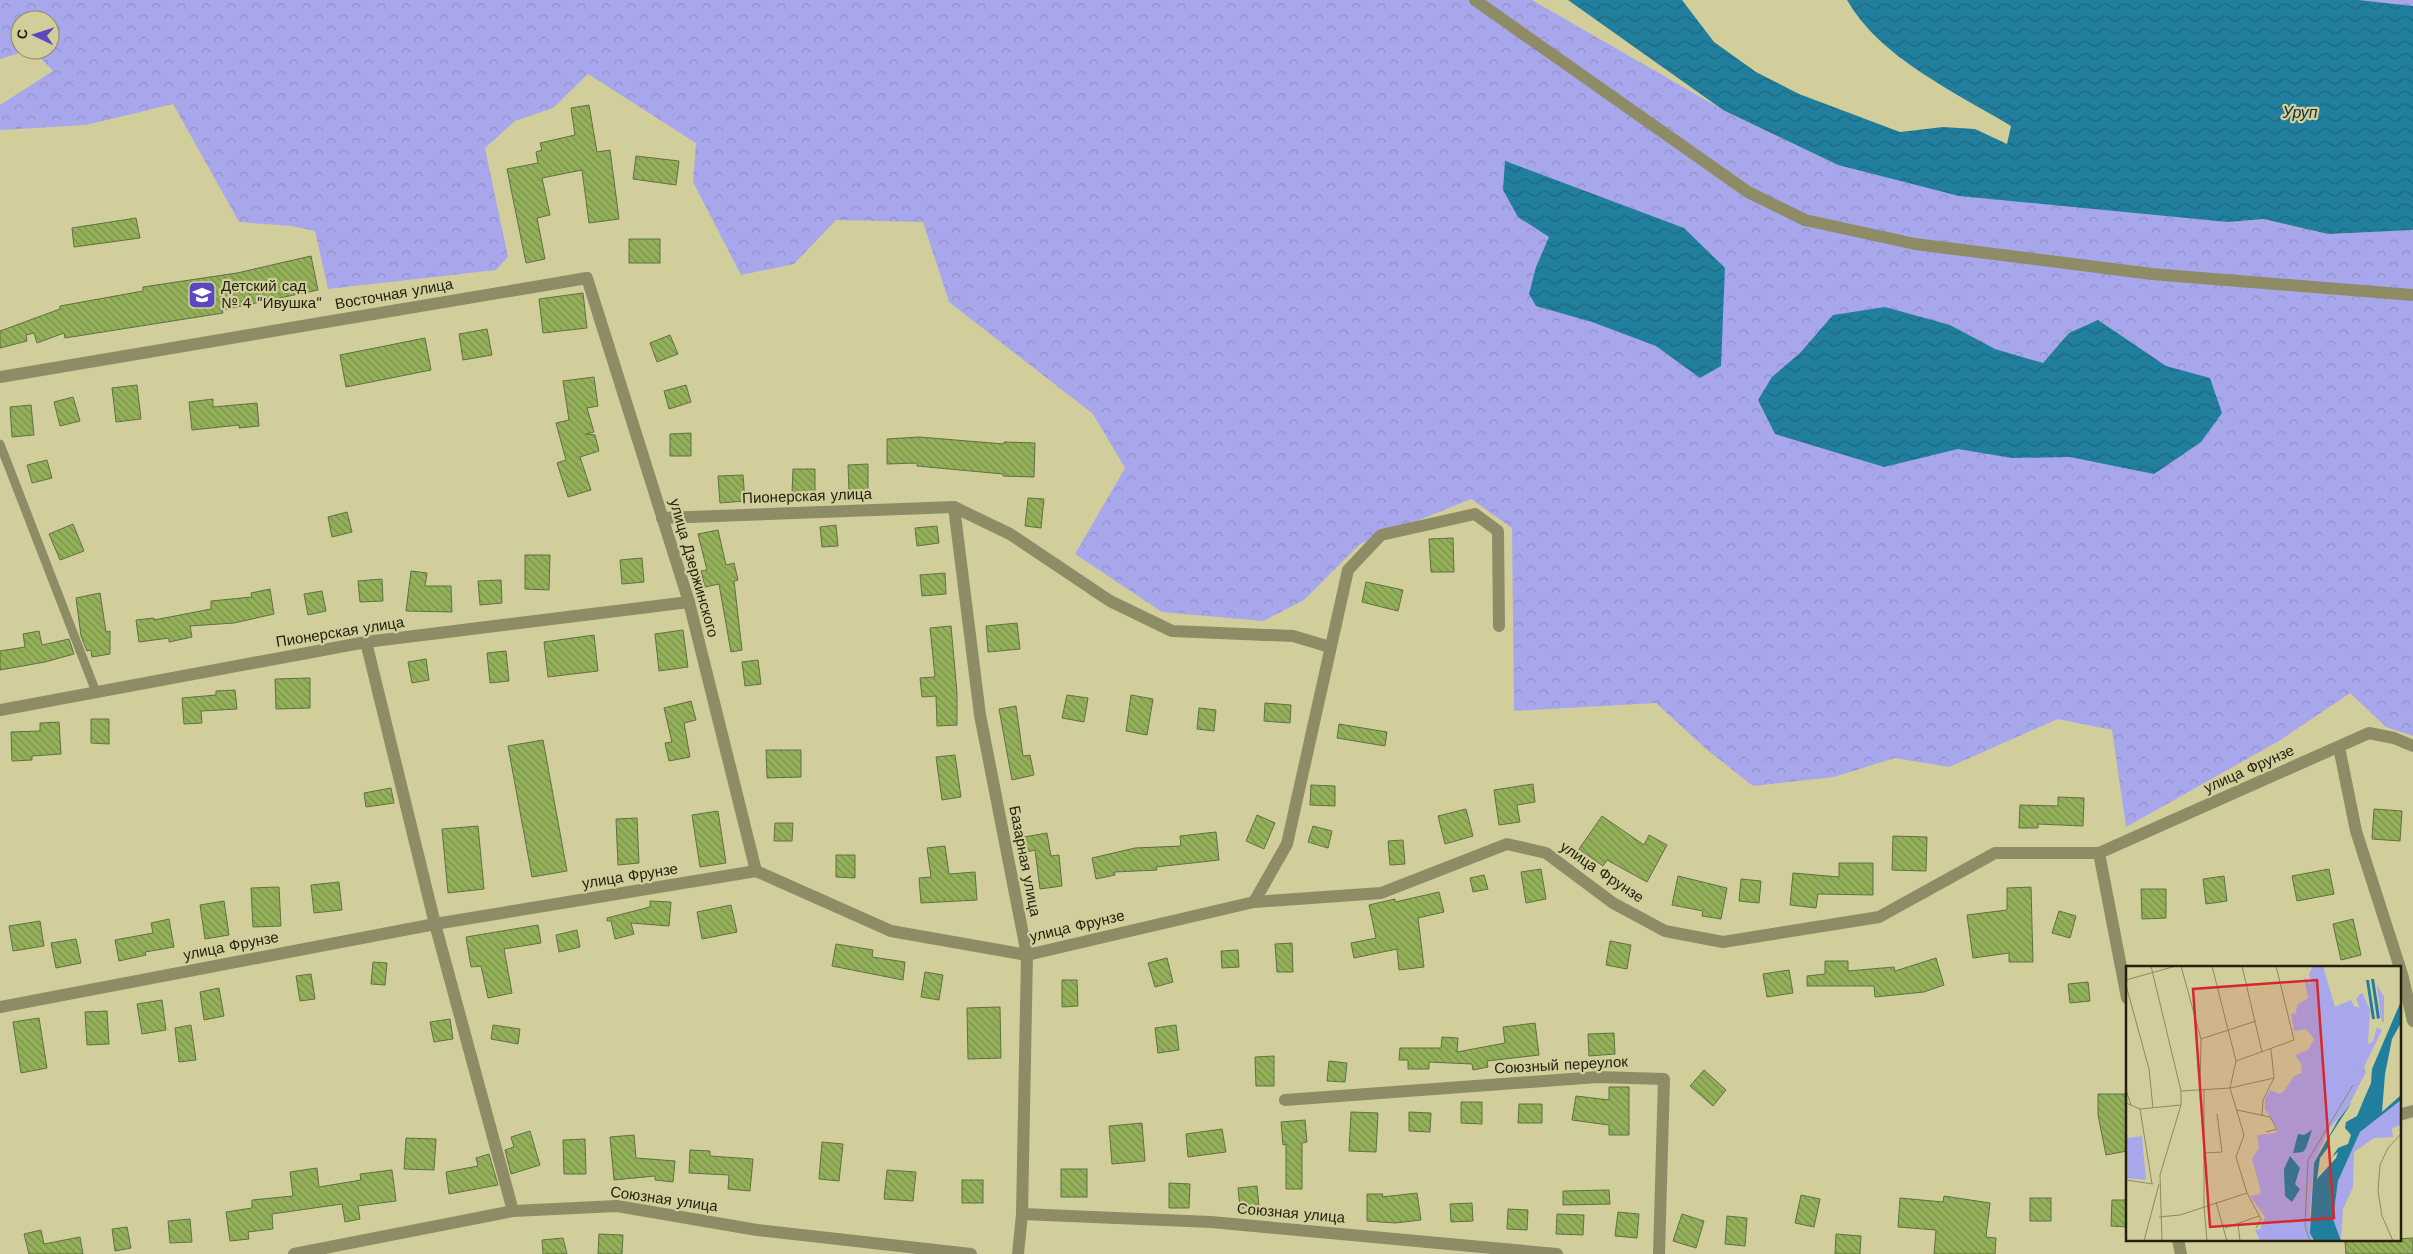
<svg xmlns="http://www.w3.org/2000/svg" width="2413" height="1254" font-family="'Work Sans',sans-serif">
<style>
.forest{fill:url(#forest-crowns)}
.water{fill:url(#water-waves)}
.building{fill:url(#building-back-hatch);stroke:#607044}
.lines{fill:none;stroke-linecap:round;stroke-linejoin:round}
.lane{stroke:#8e8c66;stroke-width:9}
.street{stroke:#8e8c66;stroke-width:12}
.labels{text-anchor:middle;stroke-width:4.5;stroke-linejoin:round;paint-order:stroke}
.poi-label{font-size:15px;fill:#24220f;stroke:#d1ce9c;text-anchor:start}
.street-label{font-size:15px;fill:#24220f;stroke:#d1ce9c}
.water-label{font-size:16px;font-style:italic;fill:#192e35;stroke:#d1ce9c}
.inset-road{fill:none;stroke:#8c8964;stroke-width:1}
.view{fill:#d62828;fill-opacity:0.15;stroke:#d62828;stroke-width:2.5}
.inset-edge{fill:none;stroke:#24220f;stroke-width:2.5}
</style>
<defs>
<pattern id="forest-crowns" width="20" height="18" patternUnits="userSpaceOnUse" patternTransform="scale(1.25)"><rect width="20" height="18" fill="#a9a7ec"/><path d="M2 6a3 3 0 1 1 6 0M12 15a3 3 0 1 1 6 0" fill="none" stroke="#918fc9"/></pattern>
<pattern id="water-waves" width="16" height="10" patternUnits="userSpaceOnUse" patternTransform="scale(1.25)"><rect width="16" height="10" fill="#217f9d"/><path d="M0 5q4-4 8 0t8 0" fill="none" stroke="#1d687e"/></pattern>
<pattern id="building-back-hatch" width="6" height="6" patternUnits="userSpaceOnUse" patternTransform="scale(1.25)"><rect width="6" height="6" fill="#94b15a"/><path d="M-1 5l2 2M0 0l6 6M5-1l2 2" fill="none" stroke="#799049"/></pattern>
</defs>
<rect width="100%" height="100%" fill="#d1ce9c"/>
<g class="forest">
<polygon points="0,0 1532,0 1723,110 1838,165 2228,222 2264,219 2328,234 2413,230 2413,736 2386,727 2350,693 2279,741 2126,827 2112,730 2058,719 1949,767 1895,758 1834,777 1753,786 1706,749 1656,703 1514,711 1512,528 1471,499 1360,544 1304,600 1263,621 1162,612 1075,554 1125,468 1093,414 949,302 923,222 836,220 794,264 741,275 693,182 696,143 588,74 553,108 515,121 485,148 508,257 496,270 328,289 315,231 292,226 239,222 173,104 86,125 0,130 0,105 53,71 33,50 50,50 50,20 20,20 20,50 29,50 0,59"/>
<polygon points="2359,0 2413,0 2413,6"/>
</g>
<g class="water">
<path d="M 1568,0 L 1682,0 L 1714,42 L 1756,72 L 1799,94 L 1900,132 L 1943,127 L 1975,129 L 2007,144 L 2011,126 C 1955,92 1880,58 1847,0 L 2359,0 L 2413,6 L 2413,230 L 2328,234 L 2264,219 L 2228,222 L 1959,196 L 1838,165 L 1723,110 Z"/>
<polygon points="1505,161 1684,228 1725,268 1721,366 1700,378 1656,346 1592,322 1536,306 1529,294 1536,267 1549,237 1518,217 1503,190"/>
<polygon points="1885,307 1950,325 1995,349 2043,363 2069,333 2098,320 2166,366 2210,378 2222,413 2201,442 2154,474 2070,457 2012,458 1958,449 1884,467 1775,434 1758,400 1772,377 1800,353 1833,315"/>
</g>
<g class="building">
<polygon points="589,105 597,152 610,150 619,219 589,223 582,170 542,178 550,215 537,218 545,259 526,263 507,169 538,163 536,152 542,150 540,143 575,135 571,108"/>
<polygon points="636,156 679,161 676,185 633,179"/>
<polygon points="136,218 140,238 74,247 72,228"/>
<rect x="629" y="239" width="31" height="24"/>
<polygon points="311,256 318,290 222,310 223,313 65,338 64,333 37,343 34,333 26,335 27,341 0,348 0,331 60,309 60,306 143,291 143,287 237,273"/>
<polygon points="583,293 587,328 543,333 539,299"/>
<polygon points="487,329 492,355 463,360 459,334"/>
<polygon points="670,335 678,354 657,362 650,343"/>
<polygon points="425,338 431,370 346,387 340,355"/>
<polygon points="594,377 598,406 587,408 594,432 586,434 595,435 599,451 580,457 591,490 568,497 557,463 566,460 556,423 569,420 563,381"/>
<polygon points="137,385 141,419 116,422 112,388"/>
<polygon points="686,385 691,402 669,409 664,391"/>
<polygon points="73,397 80,421 60,426 54,402"/>
<polygon points="213,399 213,407 257,403 259,426 239,428 239,425 192,430 189,402"/>
<polygon points="31,405 34,435 12,437 10,407"/>
<polygon points="691,433 691,456 670,456 670,434"/>
<polygon points="919,437 1004,444 1004,442 1035,443 1034,477 1003,476 1003,474 917,466 917,463 887,464 887,439"/>
<polygon points="47,460 52,478 32,483 27,465"/>
<polygon points="868,464 868,492 849,492 848,465"/>
<polygon points="793,469 815,469 815,493 792,493"/>
<polygon points="743,475 745,501 720,503 718,476"/>
<polygon points="1028,498 1044,499 1041,528 1025,526"/>
<polygon points="347,512 352,532 332,537 328,517"/>
<polygon points="73,524 84,551 60,560 49,534"/>
<polygon points="836,525 838,546 822,547 820,527"/>
<polygon points="937,526 939,543 917,546 915,528"/>
<polygon points="718,530 726,565 734,563 738,580 734,581 742,650 731,652 719,584 705,587 701,571 707,570 698,534"/>
<polygon points="1453,538 1454,572 1431,572 1429,539"/>
<polygon points="525,555 550,555 549,590 525,589"/>
<polygon points="642,558 644,582 622,584 620,560"/>
<polygon points="411,571 427,573 425,586 451,586 452,612 406,611"/>
<polygon points="945,573 946,594 922,596 920,575"/>
<polygon points="382,579 383,601 360,602 358,581"/>
<polygon points="501,580 502,603 480,605 478,581"/>
<polygon points="1366,582 1403,590 1398,611 1362,602"/>
<polygon points="270,589 274,614 234,623 190,626 192,637 169,642 169,638 139,642 136,620 154,618 154,620 211,609 211,601 252,597 251,593"/>
<polygon points="322,591 326,611 308,615 304,594"/>
<polygon points="100,593 106,632 110,631 110,654 92,657 91,650 87,651 81,636 76,598"/>
<polygon points="1017,623 1020,649 988,652 986,626"/>
<polygon points="951,626 957,693 957,725 937,726 936,696 922,697 920,678 935,677 930,628"/>
<polygon points="683,630 688,667 659,671 655,634"/>
<polygon points="39,631 42,645 69,639 74,654 45,662 0,670 0,651 25,647 23,634"/>
<polygon points="594,635 598,671 548,677 544,642"/>
<polygon points="506,651 509,681 490,683 487,653"/>
<polygon points="426,659 429,680 412,683 408,662"/>
<polygon points="758,660 761,684 745,686 742,662"/>
<polygon points="310,678 310,708 276,709 275,679"/>
<polygon points="235,690 237,709 201,711 202,723 184,724 182,698 216,695 216,691"/>
<polygon points="1067,695 1088,698 1084,722 1062,718"/>
<polygon points="1131,695 1153,699 1147,735 1126,731"/>
<polygon points="691,701 696,720 684,723 690,757 669,761 665,743 672,742 664,708"/>
<polygon points="1265,703 1291,705 1290,723 1264,721"/>
<polygon points="1016,706 1023,756 1030,755 1034,775 1012,780 999,709"/>
<polygon points="1199,708 1216,710 1214,731 1197,729"/>
<polygon points="91,719 109,719 109,744 91,743"/>
<polygon points="59,722 61,754 32,756 32,760 12,761 11,732 40,731 40,723"/>
<polygon points="1339,724 1387,732 1385,746 1337,738"/>
<polygon points="543,740 567,871 532,877 508,746"/>
<polygon points="766,750 801,750 801,777 767,778"/>
<polygon points="955,755 961,797 942,800 936,757"/>
<polygon points="1533,784 1535,802 1517,805 1520,822 1499,825 1494,790"/>
<polygon points="1311,785 1335,786 1335,806 1310,805"/>
<polygon points="391,788 394,803 366,807 364,793"/>
<polygon points="2058,797 2084,798 2083,826 2038,824 2038,828 2019,828 2020,805 2058,806"/>
<polygon points="1466,809 1473,836 1445,844 1438,816"/>
<polygon points="2374,809 2402,811 2400,841 2372,839"/>
<polygon points="718,811 726,863 700,867 692,815"/>
<polygon points="1257,815 1275,823 1264,849 1246,841"/>
<polygon points="1602,816 1644,845 1649,835 1667,845 1647,882 1607,860 1603,866 1579,849"/>
<polygon points="637,818 639,863 618,865 616,819"/>
<polygon points="775,823 793,823 792,841 774,841"/>
<polygon points="478,826 484,889 448,893 442,829"/>
<polygon points="1313,826 1332,831 1328,848 1308,842"/>
<polygon points="1216,832 1219,860 1156,867 1157,870 1114,872 1115,875 1096,879 1092,858 1135,848 1181,846 1180,836"/>
<polygon points="1047,833 1051,856 1059,855 1062,886 1040,889 1035,850 1026,852 1024,837"/>
<polygon points="1893,836 1927,837 1926,871 1892,870"/>
<polygon points="1403,840 1405,864 1390,865 1388,841"/>
<polygon points="945,846 949,874 975,872 977,900 921,903 919,878 931,877 927,848"/>
<polygon points="836,855 855,855 855,878 836,877"/>
<polygon points="1839,863 1873,863 1873,895 1818,894 1816,908 1790,905 1793,873 1839,877"/>
<polygon points="1541,869 1546,899 1526,903 1521,872"/>
<polygon points="2329,869 2334,894 2297,901 2292,876"/>
<polygon points="1484,875 1488,889 1473,892 1470,878"/>
<polygon points="1678,876 1727,888 1721,919 1702,916 1703,911 1672,905"/>
<polygon points="2224,876 2227,901 2206,904 2203,879"/>
<polygon points="1741,879 1761,881 1759,903 1739,901"/>
<polygon points="339,882 342,910 314,913 311,885"/>
<polygon points="279,887 281,926 253,927 251,888"/>
<polygon points="2031,887 2033,962 2009,962 2009,953 1973,958 1967,915 2007,910 2007,888"/>
<polygon points="2141,889 2166,889 2166,918 2142,919"/>
<polygon points="1439,892 1444,912 1418,918 1424,967 1399,970 1397,949 1354,958 1351,943 1376,938 1369,905 1395,899 1395,902"/>
<polygon points="224,901 229,935 205,939 200,905"/>
<polygon points="650,901 671,902 669,926 631,923 634,934 615,939 611,921 607,921 607,918 650,907"/>
<polygon points="731,905 737,932 702,939 697,912"/>
<polygon points="2059,911 2076,916 2070,938 2052,933"/>
<polygon points="169,919 174,947 145,952 146,955 119,961 115,940 153,933 151,923"/>
<polygon points="2353,919 2361,955 2341,960 2333,924"/>
<polygon points="40,921 44,946 13,951 9,926"/>
<polygon points="538,925 541,943 504,949 512,993 488,998 481,966 471,967 466,937"/>
<polygon points="577,930 580,947 559,952 556,935"/>
<polygon points="76,939 81,963 56,968 51,943"/>
<polygon points="1610,941 1631,945 1627,969 1606,965"/>
<polygon points="1292,943 1293,972 1277,972 1275,944"/>
<polygon points="836,944 873,950 872,957 905,962 903,980 832,966"/>
<polygon points="1238,950 1239,967 1222,968 1221,951"/>
<polygon points="1167,958 1173,982 1155,987 1148,963"/>
<polygon points="1936,958 1944,985 1924,992 1875,997 1874,986 1807,986 1807,976 1825,974 1825,961 1848,961 1848,971 1894,967 1895,971"/>
<polygon points="373,962 387,963 385,985 371,984"/>
<polygon points="1789,970 1793,993 1767,997 1763,974"/>
<polygon points="925,972 943,975 939,1000 921,997"/>
<polygon points="311,974 315,999 300,1001 296,976"/>
<polygon points="1062,980 1077,980 1078,1006 1062,1007"/>
<polygon points="2088,982 2090,1001 2070,1003 2068,984"/>
<polygon points="219,988 224,1016 204,1020 200,992"/>
<polygon points="162,1000 166,1030 142,1034 137,1004"/>
<polygon points="1000,1007 1001,1058 968,1059 967,1008"/>
<polygon points="107,1011 109,1044 87,1045 85,1012"/>
<polygon points="39,1018 47,1068 21,1073 13,1022"/>
<polygon points="450,1019 453,1039 434,1042 430,1022"/>
<polygon points="1535,1023 1539,1055 1487,1061 1488,1067 1473,1070 1472,1064 1429,1062 1429,1069 1408,1069 1408,1060 1399,1060 1400,1048 1441,1048 1442,1037 1458,1038 1457,1052 1505,1043 1503,1027"/>
<polygon points="191,1025 196,1060 179,1062 175,1028"/>
<polygon points="493,1025 520,1029 518,1044 491,1039"/>
<polygon points="1176,1025 1179,1050 1158,1053 1155,1028"/>
<polygon points="1614,1033 1615,1054 1589,1056 1588,1034"/>
<polygon points="1274,1056 1274,1086 1256,1086 1255,1057"/>
<polygon points="1329,1061 1347,1063 1345,1082 1327,1081"/>
<polygon points="1704,1070 1726,1090 1713,1106 1690,1086"/>
<polygon points="1609,1087 1629,1087 1629,1135 1609,1135 1609,1125 1572,1120 1576,1096 1609,1100"/>
<polygon points="2098,1094 2125,1094 2127,1151 2106,1155 2098,1115"/>
<polygon points="1461,1102 1482,1102 1482,1124 1461,1123"/>
<polygon points="1519,1104 1542,1104 1542,1123 1518,1123"/>
<polygon points="1351,1112 1378,1113 1376,1152 1349,1151"/>
<polygon points="1409,1112 1431,1113 1430,1132 1409,1131"/>
<polygon points="1305,1120 1307,1142 1302,1143 1302,1189 1286,1189 1286,1144 1283,1145 1281,1122"/>
<polygon points="1142,1123 1145,1161 1112,1164 1109,1126"/>
<polygon points="1222,1129 1226,1152 1188,1157 1186,1134"/>
<polygon points="530,1131 540,1165 511,1174 505,1150 514,1147 511,1137"/>
<polygon points="634,1135 636,1158 675,1161 673,1182 655,1180 655,1176 614,1180 610,1137"/>
<polygon points="406,1138 436,1139 434,1170 404,1169"/>
<polygon points="585,1139 586,1174 564,1174 563,1140"/>
<polygon points="822,1142 843,1144 839,1181 819,1179"/>
<polygon points="690,1150 710,1151 710,1156 753,1159 750,1191 728,1189 729,1175 689,1173"/>
<polygon points="489,1154 498,1185 449,1194 446,1172 478,1166 476,1158"/>
<polygon points="317,1168 319,1187 361,1180 360,1174 392,1170 396,1201 358,1206 360,1219 345,1222 342,1204 272,1214 273,1229 248,1232 249,1239 230,1241 226,1212 252,1208 252,1200 293,1196 290,1172"/>
<rect x="1061" y="1169" width="26" height="28"/>
<polygon points="887,1170 916,1172 913,1201 884,1199"/>
<rect x="962" y="1180" width="21" height="23"/>
<polygon points="1169,1183 1190,1184 1189,1208 1169,1208"/>
<polygon points="1257,1186 1259,1207 1240,1208 1238,1188"/>
<polygon points="1609,1190 1610,1204 1563,1205 1563,1191"/>
<polygon points="1417,1193 1421,1220 1395,1223 1367,1221 1367,1194 1383,1194 1382,1197"/>
<polygon points="1801,1195 1820,1199 1814,1227 1795,1223"/>
<polygon points="1944,1196 1990,1203 1986,1237 1996,1238 1995,1254 1934,1254 1936,1230 1898,1227 1900,1198 1943,1202"/>
<rect x="2030" y="1198" width="21" height="23"/>
<polygon points="2112,1200 2127,1200 2127,1227 2111,1226"/>
<polygon points="1472,1203 1473,1221 1451,1222 1450,1204"/>
<polygon points="1508,1209 1528,1210 1527,1230 1507,1229"/>
<polygon points="1618,1212 1639,1214 1637,1238 1615,1236"/>
<polygon points="1557,1214 1584,1215 1583,1235 1556,1234"/>
<polygon points="1682,1214 1704,1221 1696,1248 1673,1241"/>
<polygon points="1727,1216 1747,1218 1745,1246 1725,1244"/>
<polygon points="190,1219 192,1242 170,1243 168,1221"/>
<polygon points="127,1227 131,1248 115,1251 112,1229"/>
<polygon points="41,1230 44,1244 80,1237 83,1254 29,1254 24,1234"/>
<polygon points="599,1234 623,1235 622,1254 598,1254"/>
<polygon points="1836,1234 1861,1236 1860,1254 1835,1254"/>
<polygon points="563,1238 567,1254 543,1254 542,1240"/>
<polygon points="2413,1238 2413,1254 2346,1254 2345,1242"/>
</g>
<g class="lines">
<polyline class="lane" points="0,444 96,692"/>
<g class="street">
<polyline points="1475,0 1748,192 1805,220 1915,244 2152,274 2413,295"/>
<polyline points="0,377 587,278 689,602 756,871"/>
<polyline points="954,507 980,715 1027,955 1022,1214 1018,1254"/>
<polyline points="662,518 954,507 1010,534 1110,601 1172,631 1293,636 1330,647"/>
<polyline points="366,642 435,924 513,1211"/>
<polyline points="0,710 366,642 689,602"/>
<polyline points="2339,747 2356,831 2402,974 2413,1021"/>
<polyline points="2099,853 2127,998"/>
<polyline points="1254,902 1287,844 1348,570 1381,535 1475,514 1498,531 1499,626"/>
<polyline points="0,1007 435,924 756,871 891,931 1027,955 1254,902 1381,893 1507,844 1546,853 1613,903 1665,931 1723,942 1879,917 1995,853 2099,853 2369,733 2394,738 2413,746"/>
<polyline points="1285,1100 1598,1077 1664,1079 1659,1254"/>
<polyline points="2399,1115 2413,1111"/>
<polyline points="1022,1214 1211,1222 1557,1254"/>
<polyline points="2178,1240 2181,1254"/>
<polyline points="294,1254 513,1211 617,1206 757,1230 971,1254"/>
</g>
</g>
<defs>
<symbol id="school-square" viewBox="-11 -11 22 22"><rect x="-9" y="-9" width="18" height="18" rx="4" fill="#5b48c0" stroke="#d1ce9c"/><path d="M0-5L7-2L0 1L-7-2ZM-4 1L0 2.5L4 1V4Q0 6-4 4Z" fill="#fff"/></symbol>
</defs>
<g fill-rule="evenodd">
<use href="#school-square" x="186" y="279" width="32" height="32"/>
</g>
<g class="labels">
<g class="poi-label">
<text x="221" y="291">Детский сад<tspan x="221" dy="17">№ 4 "Ивушка"</tspan></text>
</g>
<g class="street-label">
<text transform="translate(394 294) rotate(-10)" y="5">Восточная улица</text>
<text transform="translate(807 496) rotate(-2)" y="5">Пионерская улица</text>
<text transform="translate(694 568) rotate(74)" y="5">улица Дзержинского</text>
<text transform="translate(340 632) rotate(-9)" y="5">Пионерская улица</text>
<text transform="translate(2249 769) rotate(-24)" y="5">улица Фрунзе</text>
<text transform="translate(1025 861) rotate(79)" y="5">Базарная улица</text>
<text transform="translate(1602 872) rotate(34)" y="5">улица Фрунзе</text>
<text transform="translate(630 876) rotate(-9)" y="5">улица Фрунзе</text>
<text transform="translate(1077 926) rotate(-13)" y="5">улица Фрунзе</text>
<text transform="translate(231 946) rotate(-11)" y="5">улица Фрунзе</text>
<text transform="translate(1561 1065) rotate(-3)" y="5">Союзный переулок</text>
<text transform="translate(664 1199) rotate(8)" y="5">Союзная улица</text>
<text transform="translate(1291 1213) rotate(5)" y="5">Союзная улица</text>
</g>
<g class="water-label">
<text x="2300" y="118">Уруп</text>
</g>
</g>
<g transform="translate(2126 966)">
<rect width="275" height="275" fill="#d1ce9c"/>
<path d="M 16,170 L 20,214 L 0,212 L 0,172 Z" fill="#a9a7ec"/>
<path d="M 187,0 L 197,0 L 209,41 L 225,34 L 228,40 L 234,42 L 230,33 L 236,26 L 244,44 L 242,78 L 247,76 L 251,61 L 256,64 L 238,101 L 240,106 L 222,141 L 203,163 L 188,197 L 184,246 L 186,275 L 134,275 L 129,264 L 134,263 L 139,251 L 124,230 L 134,228 L 134,222 L 126,193 L 133,182 L 131,169 L 149,167 L 152,163 L 139,143 L 139,133 L 144,124 L 153,128 L 158,125 L 168,110 L 176,107 L 175,98 L 169,89 L 182,84 L 188,73 L 180,63 L 168,65 L 165,48 L 170,47 L 171,39 L 182,32 L 178,11 L 185,19 L 183,8 ZM 251,18 L 258,31 L 258,57 L 255,54 ZM 275,134 L 275,159 L 266,162 L 267,171 L 248,172 L 228,186 L 227,221 L 217,243 L 215,275 L 207,253 L 212,215 L 234,166 Z" fill="#a9a7ec"/>
<path d="M 245,13 L 248,13 L 254,52 L 251,53 ZM 240,14 L 243,14 L 249,53 L 246,53 ZM 275,35 L 275,57 L 266,73 L 259,108 L 256,146 L 275,129 L 275,134 L 234,166 L 212,215 L 207,253 L 215,275 L 188,275 L 184,267 L 188,197 L 212,154 L 226,136 L 204,170 L 203,180 L 194,192 L 191,213 L 210,192 L 212,186 L 206,191 L 212,182 L 222,178 L 225,169 L 219,162 L 220,156 L 231,150 L 238,133 L 245,117 L 246,103 ZM 186,164 L 180,182 L 177,186 L 167,187 L 172,168 L 178,169 ZM 164,190 L 174,202 L 169,218 L 174,223 L 166,236 L 159,230 L 158,203 Z" fill="#217f9d"/>
<path class="inset-road" d="M 25,0 L 55,125 L 55,139 L 34,209 L 36,275M 55,0 L 75,73 L 74,123M 86,0 L 110,95 L 104,122 L 118,169 L 110,191 L 121,227 L 135,253 L 130,262M 116,0 L 136,86M 0,14 L 50,0M 0,19 L 23,103 L 27,142M 75,73 L 130,55M 110,95 L 168,74 L 150,0M 78,123 L 78,240 L 81,275M 0,124 L 5,139M 55,125 L 104,122 L 148,112M 0,137 L 14,143 L 55,139M 14,143 L 26,218M 111,144 L 144,151 L 151,163 L 140,166M 136,150 L 137,134 L 148,112 L 145,83M 78,187 L 96,186 L 91,148M 0,214 L 27,218M 90,236 L 101,275M 33,251 L 54,249 L 121,227M 112,258 L 114,275M 99,262 L 133,250M 18,275 L 33,218M 184,275 L 179,260 L 182,194 L 227,119M 267,275 L 256,250 L 252,225 L 254,199 L 262,182 L 275,168"/>
<path class="view" d="M 191,14 L 208,252 L 84,261 L 67,23 Z"/>
<rect width="275" height="275" class="inset-edge"/>
</g>
<g transform="translate(35 35) rotate(274)"><circle r="24" fill="#d1ce9c" stroke="#8c8964"/>
<path d="M0-4L9 19L0 12L-9 19Z" fill="#5b48c0"/>
<text y="-8" font-size="14" font-weight="bold" text-anchor="middle" fill="#24220f">С</text>
</g>
</svg>
